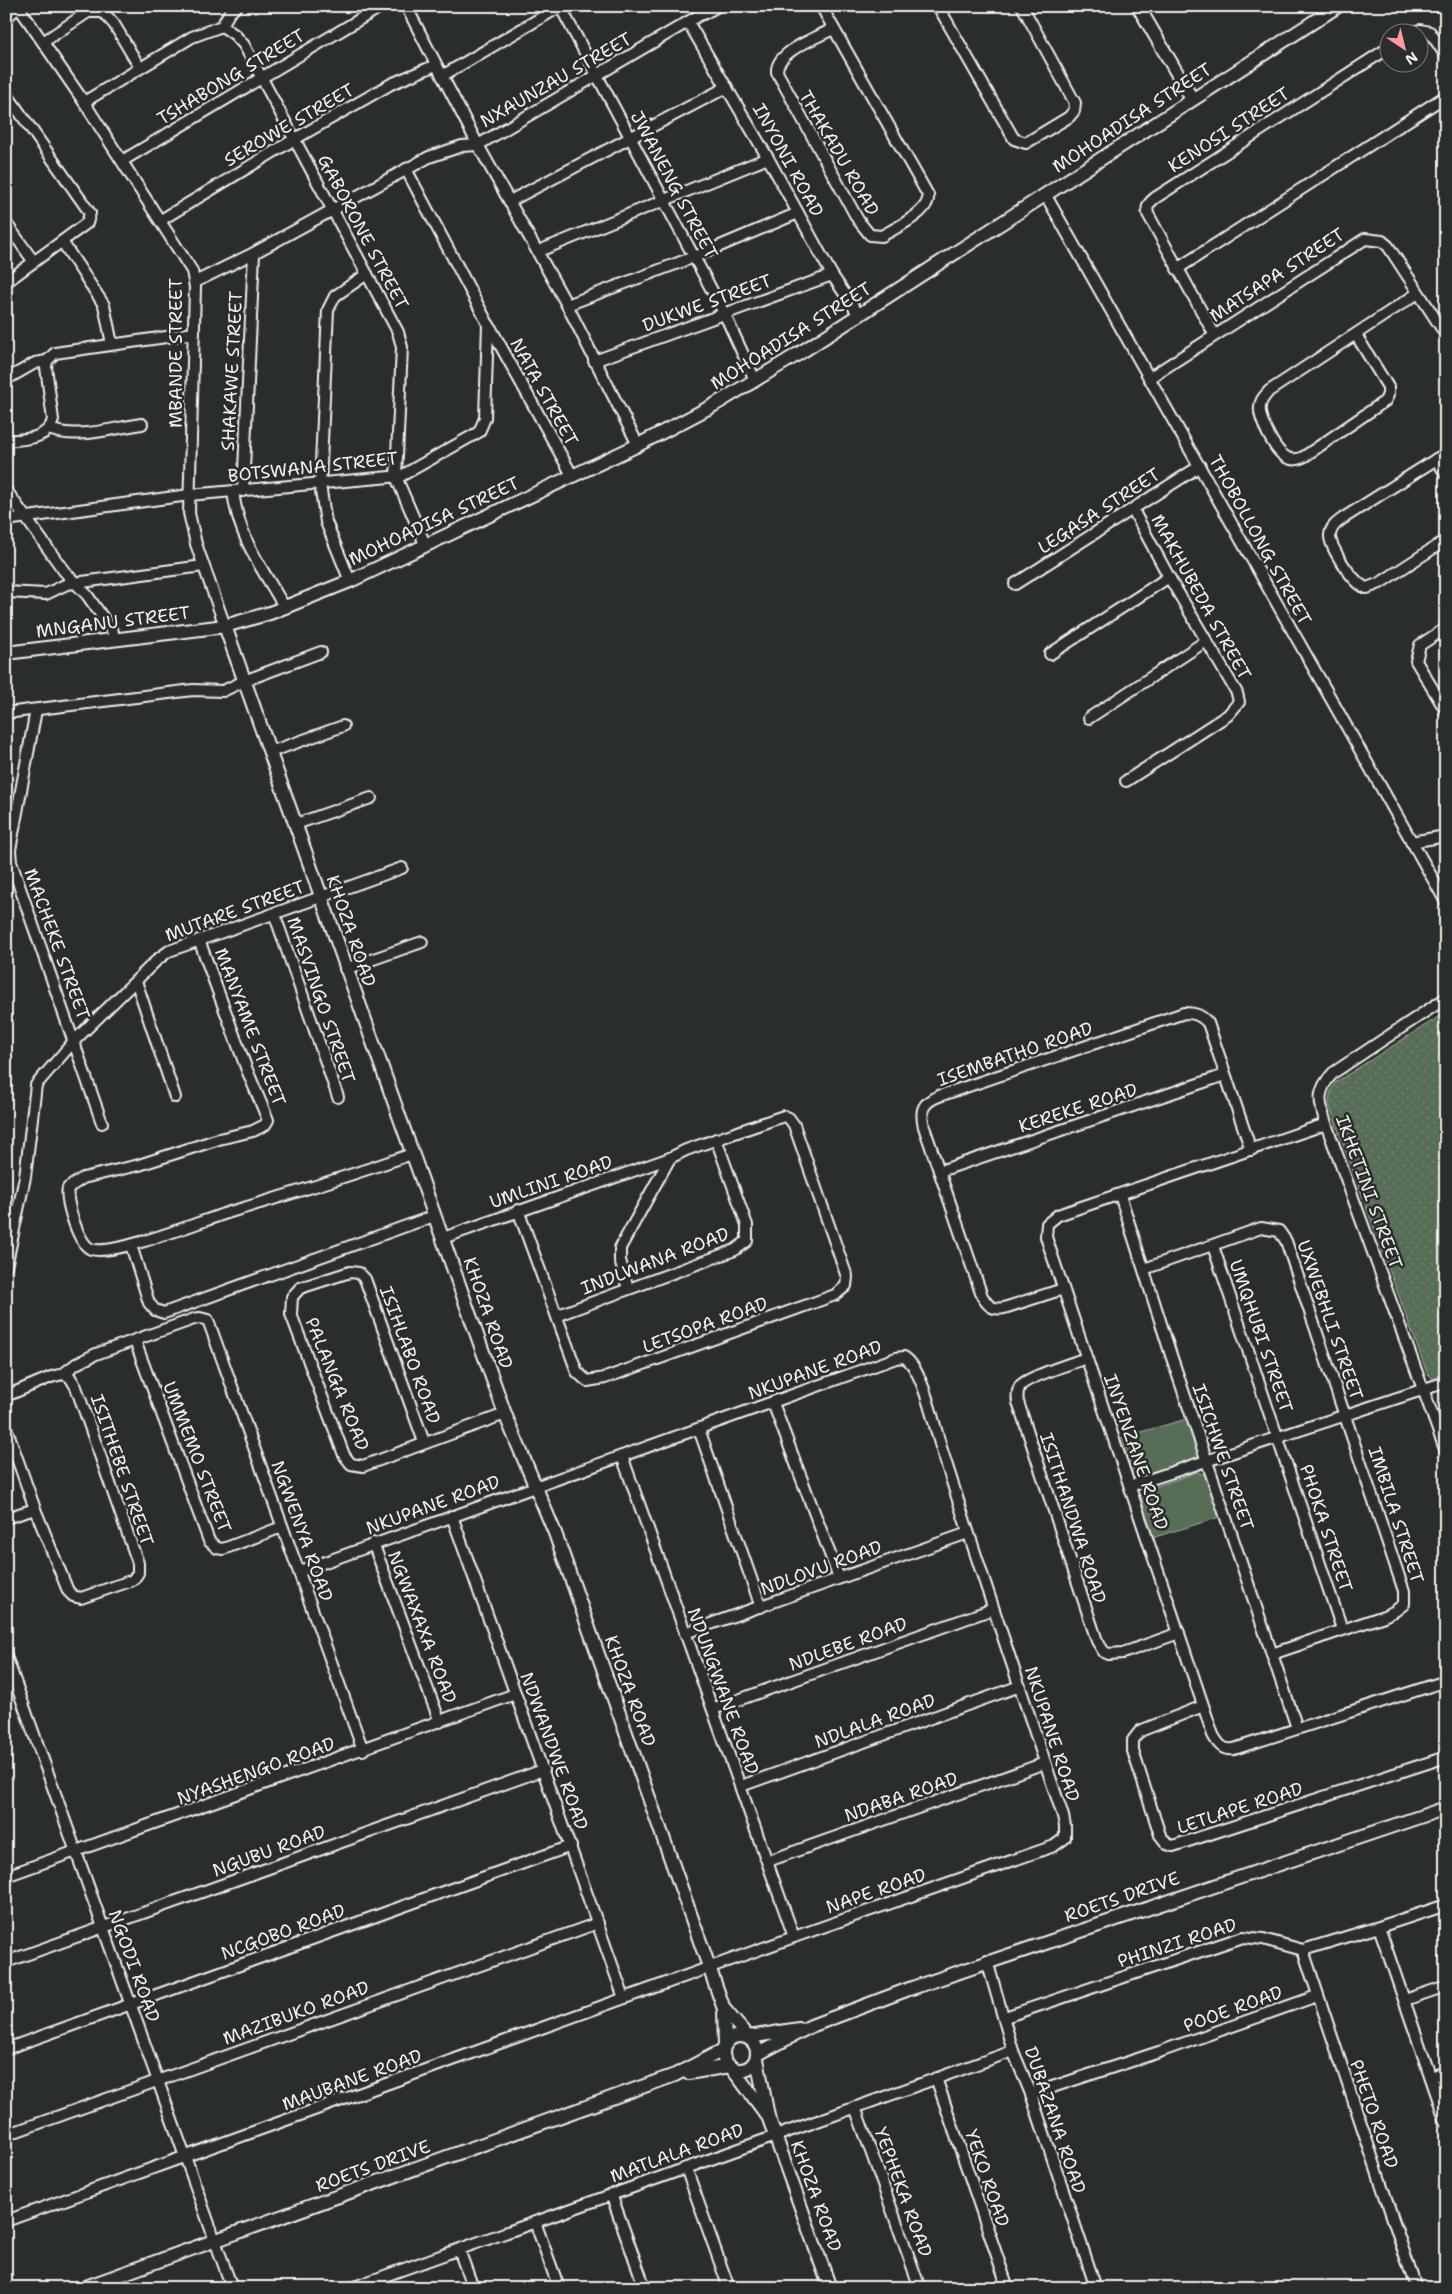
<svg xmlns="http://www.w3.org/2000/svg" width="1452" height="2294" font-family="'Shantell Sans',sans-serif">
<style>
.grass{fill:url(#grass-dots);stroke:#a6afa0}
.park{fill:#596d58;stroke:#a6afa0}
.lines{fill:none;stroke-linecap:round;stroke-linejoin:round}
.minor-casing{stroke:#f4f1e8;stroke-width:14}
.tertiary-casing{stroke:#f4f1e8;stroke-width:16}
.minor{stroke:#2a2d2e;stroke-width:10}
.tertiary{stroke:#2a2d2e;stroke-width:12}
.labels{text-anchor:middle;stroke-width:5;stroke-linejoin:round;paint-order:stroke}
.street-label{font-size:18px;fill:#f4f1e8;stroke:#2a2d2e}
</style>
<defs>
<pattern id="grass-dots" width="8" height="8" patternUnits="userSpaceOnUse" patternTransform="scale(1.25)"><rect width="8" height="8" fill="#596d58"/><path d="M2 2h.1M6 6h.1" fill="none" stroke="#718270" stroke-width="1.8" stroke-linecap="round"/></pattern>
</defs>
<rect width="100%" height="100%" fill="#2a2d2e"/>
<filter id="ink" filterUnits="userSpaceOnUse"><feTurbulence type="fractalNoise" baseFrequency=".02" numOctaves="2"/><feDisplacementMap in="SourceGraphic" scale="10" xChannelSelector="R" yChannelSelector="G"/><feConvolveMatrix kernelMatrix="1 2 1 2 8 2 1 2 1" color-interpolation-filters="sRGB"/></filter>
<g filter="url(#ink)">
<polygon class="grass" points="1446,1012 1446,1380 1435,1381 1427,1373 1329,1105 1330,1093 1336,1082"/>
<g class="park">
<polygon points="1446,1391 1446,1421 1439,1393"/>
<polygon points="1190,1418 1203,1460 1135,1480 1132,1475 1120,1438"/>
<polygon points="1197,1472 1209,1476 1223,1516 1152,1538 1140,1495 1149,1489"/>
</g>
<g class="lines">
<defs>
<g id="minor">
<polyline points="18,6 84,102 192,271 195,287 189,513 196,544 225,626"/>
<polyline points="406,6 478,145 567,305 638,445"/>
<polyline points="560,6 724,313 755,380"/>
<path d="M 821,6 L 928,195 C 931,212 895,228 882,236 L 870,235 L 858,220 L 777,72 C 775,52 818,37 833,29"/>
<polyline points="938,6 1014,139 1026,143 1069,117 1074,111 1075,103 1022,6"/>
<polyline points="6,17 19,7"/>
<polyline points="688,22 768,158 832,275 859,315"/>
<polyline points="222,26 235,35 244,45 398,332 402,347 396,477 425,544"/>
<polyline points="1412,32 1420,30 1430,32 1446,56"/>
<polyline points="43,42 88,12 103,12 114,24 140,68"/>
<polyline points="442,76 561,6"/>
<polyline points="6,93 90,213 87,223 6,282"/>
<polyline points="84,102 192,37 222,26 229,13 237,6"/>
<polyline points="122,161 382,6"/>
<polyline points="1045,194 1446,902"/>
<polyline points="510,201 727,87"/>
<polyline points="161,220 295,139 391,84 436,65"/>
<polyline points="6,223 34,262"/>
<polyline points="63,243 104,305 112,344"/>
<polyline points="539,251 768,158"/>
<polyline points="1177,269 1446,96"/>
<polyline points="195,282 254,253 429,157 462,146 478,145 703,13"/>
<polyline points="567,305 694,257 798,213"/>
<polyline points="489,325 572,475"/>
<path d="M 1214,334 L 1148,214 C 1146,206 1149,203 1155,198 L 1390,47"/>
<path d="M 1356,335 L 1388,387 L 1388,395 L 1385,401 L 1305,456 C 1298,460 1290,461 1283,455 C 1274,448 1258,418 1260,407 C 1260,400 1265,396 1269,391 L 1418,293"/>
<polyline points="594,361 832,275"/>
<polyline points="1149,378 1365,239 1382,241 1388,246 1446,335"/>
<polyline points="7,379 35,363 47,361"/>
<path d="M 49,429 C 77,440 113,428 142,424"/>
<path d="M 6,441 C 23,439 48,440 53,420 L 46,367 L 47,361 L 55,353 L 194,333"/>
<path d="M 1446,453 L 1345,517 C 1338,522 1331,526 1330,535 C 1329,547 1355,586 1367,588 L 1380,583 L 1446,540"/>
<polyline points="1436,459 1446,474"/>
<polyline points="6,490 64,571 87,595 113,632"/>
<polyline points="243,491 254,253"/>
<path d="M 233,492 C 239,539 262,568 285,608"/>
<polyline points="6,520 189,495 401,476 479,432 485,418 488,324 406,169"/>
<polyline points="350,581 326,522 320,485 328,310 335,296 367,274"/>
<polyline points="1015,584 1200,466"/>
<polyline points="6,592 46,594 67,584 203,566"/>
<polyline points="1446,628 1420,645 1416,661 1446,711"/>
<polyline points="1050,654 1169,577"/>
<polyline points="36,710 10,850 11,862 102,1123"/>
<polyline points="6,713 193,690 223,691 244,681 321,652"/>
<polyline points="1089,718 1206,641"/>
<polyline points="270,752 343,726"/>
<polyline points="1126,781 1228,715 1239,702 1237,693 1169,577 1133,510"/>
<polyline points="296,824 371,798"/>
<polyline points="1411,842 1446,836"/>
<polyline points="274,913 338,1097"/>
<path d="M 199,940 L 247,1070 L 268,1120 L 265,1125 L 253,1131 L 219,1139 L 139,1165 L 83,1178 L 68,1188 C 65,1200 78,1244 91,1249 C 113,1257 204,1220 230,1212 C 291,1194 352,1175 412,1154"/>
<polyline points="345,969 422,942"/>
<polyline points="136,981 175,1097"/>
<path d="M 1446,998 L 1333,1073 C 1316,1091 1319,1102 1326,1124 L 1446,1452"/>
<path d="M 1326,1124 L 1058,1215 L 1047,1224 L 1046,1237 L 1213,1735 C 1218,1744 1223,1751 1234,1749 L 1446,1681"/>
<polyline points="940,1171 1225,1075"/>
<polyline points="1120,1195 1171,1355 1297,1728"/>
<polyline points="518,1210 577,1372 587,1381 605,1378 835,1295 846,1286 847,1277 794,1125 789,1118 784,1116 775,1119 686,1150 670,1158 620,1248 620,1260 628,1289"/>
<polyline points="443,1238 670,1158"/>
<polyline points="131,1245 149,1303 155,1310 164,1313 434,1216"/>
<polyline points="1213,1246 1342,1629"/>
<polyline points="6,1267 25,1177 36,1085 74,1041 158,959 169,951 402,868"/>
<polyline points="1144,1269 1261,1228 1279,1231 1286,1241 1404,1591 1404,1604 1395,1611 1384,1616 1272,1654"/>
<path d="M 1063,1289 L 1004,1308 C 992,1310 988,1306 982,1296 L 924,1127 C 920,1110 922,1103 939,1096 L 1184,1013 C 1195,1013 1201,1015 1208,1023 L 1251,1150"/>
<polyline points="558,1315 735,1250 747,1241 747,1225 716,1139"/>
<polyline points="135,1341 209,1541 217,1548 223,1549 282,1527"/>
<path d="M 1086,1358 C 1073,1363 1027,1377 1020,1386 C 1017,1391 1017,1396 1018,1402 L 1097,1641 L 1104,1652 L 1109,1654 L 1123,1653 L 1179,1633"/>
<polyline points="6,1396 51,1377 63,1374 76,1364 96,1354 194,1319 200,1318 208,1320 363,1750"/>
<polyline points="773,1403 839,1578"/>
<polyline points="6,1427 35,1509 68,1591 73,1596 81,1598 133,1580 138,1573 138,1563 76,1387 70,1377 63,1374"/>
<polyline points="699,1429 761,1607"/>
<polyline points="424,1442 365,1279 359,1273 350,1272 300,1288 292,1297 291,1314 344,1455 351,1464 363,1466 505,1414"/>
<polyline points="622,1456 794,1937"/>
<polyline points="1130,1486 1446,1382"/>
<polyline points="452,1516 624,1998"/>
<polyline points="6,1518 35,1509"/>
<polyline points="373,1543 440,1722"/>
<polyline points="685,1633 968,1533"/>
<polyline points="6,1656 232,2288"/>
<polyline points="1203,1706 1140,1731 1133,1740 1133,1751 1160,1835 1167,1844 1173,1846 1446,1757"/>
<polyline points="713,1709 993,1609"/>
<polyline points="741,1786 1020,1686"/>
<polyline points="768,1861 1045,1763"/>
<polyline points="6,1876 515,1694"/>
<polyline points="1379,1927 1446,2122"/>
<polyline points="1303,1950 1416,2288"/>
<polyline points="987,1961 1013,2051 1031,2094 1096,2288"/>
<polyline points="6,1962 543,1770"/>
<polyline points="1405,2000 1446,1986"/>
<polyline points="1005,2017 1243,1937 1263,1939 1303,1950 1379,1927 1446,1905"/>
<polyline points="6,2049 571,1846"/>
<polyline points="1431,2077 1446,2072"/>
<polyline points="936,2078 1008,2288"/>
<polyline points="1031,2094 1159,2052 1317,1996"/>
<polyline points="855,2107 920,2288"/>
<polyline points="6,2135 598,1923"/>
<polyline points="686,2168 729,2288"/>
<polyline points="611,2194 645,2288"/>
<path d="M 6,2221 L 794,1937 L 1054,1846 L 1065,1838 L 1065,1826 L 1063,1816 C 1022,1693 980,1571 941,1447 C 934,1426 923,1368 904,1357 L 896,1358 L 300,1571"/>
<polyline points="535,2222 559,2288"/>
<polyline points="459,2250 473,2288"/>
<polyline points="351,2288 1013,2051"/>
</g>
<g id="tertiary">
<polyline points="699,6 703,13 716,6"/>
<polyline points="1138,6 1192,99"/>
<polyline points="225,626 505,1414 555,1533 724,2009 725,2045"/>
<polyline points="6,653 225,626 270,613 350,581 638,445 714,405 803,351 1338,6"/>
<polyline points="724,2009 748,2037"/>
<circle cx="740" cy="2053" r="17"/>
<polyline points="749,2037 799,2029"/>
<polyline points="758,2054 811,2026 909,1989 1446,1808"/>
<polyline points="757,2059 768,2116 830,2288"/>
<polyline points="731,2067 766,2114"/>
<polyline points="688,2073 730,2066"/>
<polyline points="83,2288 675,2075 723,2050"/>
</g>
</defs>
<use href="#minor" class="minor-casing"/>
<use href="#tertiary" class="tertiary-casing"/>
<use href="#minor" class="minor"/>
<use href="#tertiary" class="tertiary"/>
</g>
</g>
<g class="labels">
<g class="street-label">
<text transform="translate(231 77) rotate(-31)" y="6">TSHABONG STREET</text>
<text transform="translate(556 80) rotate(-30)" y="6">NXAUNZAU STREET</text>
<text transform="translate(1132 118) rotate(-33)" y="6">MOHOADISA STREET</text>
<text transform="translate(289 125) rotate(-30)" y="6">SEROWE STREET</text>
<text transform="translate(1229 130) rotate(-33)" y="6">KENOSI STREET</text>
<text transform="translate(839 153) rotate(60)" y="6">THAKADU ROAD</text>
<text transform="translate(788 160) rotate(61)" y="6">INYONI ROAD</text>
<text transform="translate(674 185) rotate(62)" y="6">JWANENG STREET</text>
<text transform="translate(363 232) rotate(62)" y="6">GABORONE STREET</text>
<text transform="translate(1277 275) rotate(-33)" y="6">MATSAPA STREET</text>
<text transform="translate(707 303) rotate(-20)" y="6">DUKWE STREET</text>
<text transform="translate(791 336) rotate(-32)" y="6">MOHOADISA STREET</text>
<text transform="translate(176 353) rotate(-90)" y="6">MBANDE STREET</text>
<text transform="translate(232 371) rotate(-87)" y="6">SHAKAWE STREET</text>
<text transform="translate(544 392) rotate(61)" y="6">NATA STREET</text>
<text transform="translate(313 467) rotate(-6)" y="6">BOTSWANA STREET</text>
<text transform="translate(1099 511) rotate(-33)" y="6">LEGASA STREET</text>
<text transform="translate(434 521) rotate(-25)" y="6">MOHOADISA STREET</text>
<text transform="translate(1260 540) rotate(61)" y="6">THOBOLLONG STREET</text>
<text transform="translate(1201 597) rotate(61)" y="6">MAKHUBEDA STREET</text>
<text transform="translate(113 622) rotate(-7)" y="6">MNGANU STREET</text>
<text transform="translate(235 911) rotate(-20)" y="6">MUTARE STREET</text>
<text transform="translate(351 931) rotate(71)" y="6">KHOZA ROAD</text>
<text transform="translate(57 944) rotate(70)" y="6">MACHEKE STREET</text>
<text transform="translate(321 1000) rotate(71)" y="6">MASVINGO STREET</text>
<text transform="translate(250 1027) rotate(69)" y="6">MANYAME STREET</text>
<text transform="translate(1015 1054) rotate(-19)" y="6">ISEMBATHO ROAD</text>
<text transform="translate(1078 1108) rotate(-18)" y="6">KEREKE ROAD</text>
<text transform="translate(551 1182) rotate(-19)" y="6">UMLINI ROAD</text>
<text transform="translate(1369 1192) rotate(70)" y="6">IKHETINI STREET</text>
<text transform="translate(655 1261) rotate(-21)" y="6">INDLWANA ROAD</text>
<text transform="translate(488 1313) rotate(71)" y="6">KHOZA ROAD</text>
<text transform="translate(1330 1320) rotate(71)" y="6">UXWEBHLI STREET</text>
<text transform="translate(705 1325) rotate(-20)" y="6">LETSOPA ROAD</text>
<text transform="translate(1261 1336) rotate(71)" y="6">UMQHUBI STREET</text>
<text transform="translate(410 1355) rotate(70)" y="6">ISIHLABO ROAD</text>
<text transform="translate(815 1370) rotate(-20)" y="6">NKUPANE ROAD</text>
<text transform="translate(337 1384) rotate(68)" y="6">PALANGA ROAD</text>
<text transform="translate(1136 1452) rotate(71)" y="6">INYENZANE ROAD</text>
<text transform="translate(197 1457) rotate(69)" y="6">UMMEMO STREET</text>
<text transform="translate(1223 1457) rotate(71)" y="6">ISICHWE STREET</text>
<text transform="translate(122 1470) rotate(71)" y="6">ISITHEBE STREET</text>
<text transform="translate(433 1505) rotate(-20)" y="6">NKUPANE ROAD</text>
<text transform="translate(1396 1515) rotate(72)" y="6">IMBILA STREET</text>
<text transform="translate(1073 1518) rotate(72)" y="6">ISITHANDWA ROAD</text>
<text transform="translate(1326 1528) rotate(72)" y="6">PHOKA STREET</text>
<text transform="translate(302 1531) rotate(70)" y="6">NGWENYA ROAD</text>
<text transform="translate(821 1568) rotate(-20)" y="6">NDLOVU ROAD</text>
<text transform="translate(422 1627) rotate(69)" y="6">NGWAXAXA ROAD</text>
<text transform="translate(848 1644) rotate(-20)" y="6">NDLEBE ROAD</text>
<text transform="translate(630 1691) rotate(70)" y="6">KHOZA ROAD</text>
<text transform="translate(723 1691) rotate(70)" y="6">NDUNGWANE ROAD</text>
<text transform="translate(875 1721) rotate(-20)" y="6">NDLALA ROAD</text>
<text transform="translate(1052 1734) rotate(72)" y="6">NKUPANE ROAD</text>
<text transform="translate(554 1751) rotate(70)" y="6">NDWANDWE ROAD</text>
<text transform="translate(256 1771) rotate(-20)" y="6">NYASHENGO ROAD</text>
<text transform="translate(901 1797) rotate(-19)" y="6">NDABA ROAD</text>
<text transform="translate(1240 1808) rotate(-18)" y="6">LETLAPE ROAD</text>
<text transform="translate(269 1851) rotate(-20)" y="6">NGUBU ROAD</text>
<text transform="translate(876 1891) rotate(-19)" y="6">NAPE ROAD</text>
<text transform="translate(1122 1897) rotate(-19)" y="6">ROETS DRIVE</text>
<text transform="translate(283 1932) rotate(-20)" y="6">NCGOBO ROAD</text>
<text transform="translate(1177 1943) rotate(-18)" y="6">PHINZI ROAD</text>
<text transform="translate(134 1966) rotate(70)" y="6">NGODI ROAD</text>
<text transform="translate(1233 2009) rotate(-20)" y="6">POOE ROAD</text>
<text transform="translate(296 2013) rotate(-20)" y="6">MAZIBUKO ROAD</text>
<text transform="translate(352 2080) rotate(-20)" y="6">MAUBANE ROAD</text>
<text transform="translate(1374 2114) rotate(71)" y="6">PHETO ROAD</text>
<text transform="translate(1055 2120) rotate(71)" y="6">DUBAZANA ROAD</text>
<text transform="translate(677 2153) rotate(-20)" y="6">MATLALA ROAD</text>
<text transform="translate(373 2166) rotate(-20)" y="6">ROETS DRIVE</text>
<text transform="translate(987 2178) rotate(71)" y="6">YEKO ROAD</text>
<text transform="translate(903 2192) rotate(70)" y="6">YEPHEKA ROAD</text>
<text transform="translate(816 2196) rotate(70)" y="6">KHOZA ROAD</text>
</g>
</g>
<rect width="1452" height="2294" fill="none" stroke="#2a2d2e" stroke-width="25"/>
<rect x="12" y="12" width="1427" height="2269" fill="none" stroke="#f4f1e8" stroke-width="2" filter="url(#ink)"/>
<g transform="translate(1404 48) rotate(145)"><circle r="24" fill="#2a2d2e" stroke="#7b7b78"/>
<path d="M0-4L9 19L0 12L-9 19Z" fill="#ff9aa2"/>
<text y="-8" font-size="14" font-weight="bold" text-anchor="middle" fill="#f4f1e8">N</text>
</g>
</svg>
